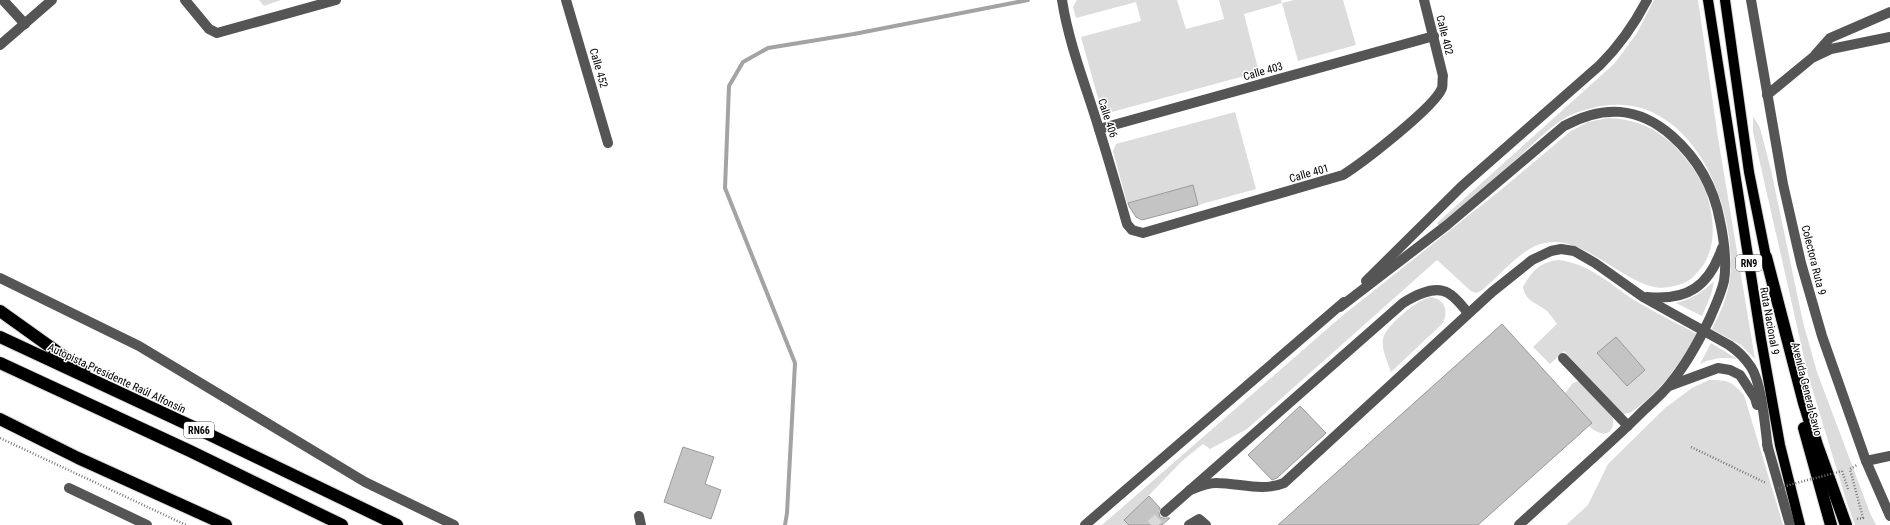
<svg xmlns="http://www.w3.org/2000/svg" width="1890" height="525" font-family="'Roboto Condensed',sans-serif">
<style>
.green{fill:#dcdcdc}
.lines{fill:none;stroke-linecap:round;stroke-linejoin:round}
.stream{stroke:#a3a3a3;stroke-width:4}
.building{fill:#c4c4c4;stroke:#999}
.minor-tunnel{stroke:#d9d9d9;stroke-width:10;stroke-dasharray:10 5;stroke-linecap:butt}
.major-casing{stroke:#dbdbdb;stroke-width:12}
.highway-casing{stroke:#dbdbdb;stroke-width:14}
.path{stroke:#777;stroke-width:2.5;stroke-dasharray:1 2;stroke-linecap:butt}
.minor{stroke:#555;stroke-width:10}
.major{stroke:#000;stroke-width:10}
.highway{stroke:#000;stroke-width:12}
.path-bridge{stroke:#777;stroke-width:2.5;stroke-dasharray:1 2;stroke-linecap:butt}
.labels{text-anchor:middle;stroke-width:3;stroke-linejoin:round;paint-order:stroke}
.shield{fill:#fff;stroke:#4c4c4c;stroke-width:1}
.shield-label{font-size:10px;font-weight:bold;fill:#000}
.street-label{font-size:11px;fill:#000;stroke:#fff}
</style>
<rect width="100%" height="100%" fill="#fff"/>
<g class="green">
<polygon points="259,0 281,0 264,6"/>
<polygon points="1077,0 1177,0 1186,29 1224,19 1219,0 1281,0 1282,3 1294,0 1343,0 1356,45 1298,61 1282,3 1244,14 1259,72 1108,113 1101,109 1081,37 1141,21 1136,2 1076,18 1073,7"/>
<path d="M 1654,0 L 1698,0 L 1718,138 L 1755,359 L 1741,345 L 1712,329 C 1720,313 1728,297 1730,278 C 1738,207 1691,91 1602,106 C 1591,108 1575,112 1565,118 C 1546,130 1529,148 1512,163 C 1488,184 1463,205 1439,226 L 1437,223 L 1615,63 L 1637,33 Z"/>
<polygon points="1235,112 1256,189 1198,205 1193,185 1127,203 1113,151 1116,144"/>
<polygon points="1753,116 1760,128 1771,170 1803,322 1817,372 1870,513 1876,525 1855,525 1847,503 1808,375 1753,132"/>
<path d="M 1608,118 C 1629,119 1647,124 1664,137 C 1679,148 1700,174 1706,192 C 1715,220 1718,252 1696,274 C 1693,277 1690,280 1686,282 C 1677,286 1664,289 1654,287 C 1615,278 1577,228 1535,246 C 1516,255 1498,277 1481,291 L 1476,293 L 1471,291 L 1437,260 L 1247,429 L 1210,449 L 1203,444 L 1182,461 L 1125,520 L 1129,525 L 1102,525 L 1342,316 L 1502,189 L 1571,131 L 1588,122 Z"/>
<path d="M 1558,260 C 1588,263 1610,284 1634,300 C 1654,312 1676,323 1697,334 C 1679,365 1660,393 1630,413 L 1623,414 L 1615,406 L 1564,351 L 1550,364 L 1533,347 L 1557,324 C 1554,320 1551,315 1547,311 C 1537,302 1526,303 1523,287 C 1531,272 1540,262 1558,260 Z"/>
<path d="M 1714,281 L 1711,295 L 1702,316 L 1676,303 C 1692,299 1703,292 1714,281 Z"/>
<path d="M 1431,297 C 1444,299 1449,310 1443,323 L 1391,372 C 1388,363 1381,349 1383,339 C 1385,326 1418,299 1431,297 Z"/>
<path d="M 1711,343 L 1737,359 C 1723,357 1713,358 1700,364 Z"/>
<path d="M 1709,380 C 1728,380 1731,381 1744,395 L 1783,525 L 1566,525 L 1588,505 L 1608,464 L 1665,408 L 1692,388 Z"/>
<path d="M 1579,381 L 1613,418 C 1615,437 1600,437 1589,426 L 1592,423 L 1565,393 L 1573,383 Z"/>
</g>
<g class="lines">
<polyline class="stream" points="785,525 787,513 795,363 725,188 729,86 743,62 768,48 854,34 1028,0"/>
</g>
<g class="building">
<polygon points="1193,185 1198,205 1142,220 1136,217 1129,206 1128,203"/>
<polygon points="1502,324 1592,423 1478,525 1278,525"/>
<polygon points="1616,337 1645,370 1627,386 1597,353"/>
<polygon points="1300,406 1326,433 1277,478 1272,480 1248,455"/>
<polygon points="683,447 714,457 705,484 721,490 711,519 664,502"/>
<polygon points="1149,496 1160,508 1159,513 1160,517 1163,518 1170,518 1162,525 1129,525 1124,520"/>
</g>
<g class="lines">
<polyline class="minor-tunnel" points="1151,525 1165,512"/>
<defs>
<g id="major">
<polyline points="1708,0 1761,339 1780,445 1800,525"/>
<polyline points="1725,0 1749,172 1766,257"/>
</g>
<g id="highway">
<polyline points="1766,257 1804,403 1817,445 1846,525"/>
<polyline points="0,311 84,371"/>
<polyline points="0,337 204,432 397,525"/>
<polyline points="0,363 190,451 342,525"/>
<polyline points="0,419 78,458 226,525"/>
<polyline points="1804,428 1831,525"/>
</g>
</defs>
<use href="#major" class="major-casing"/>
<use href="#highway" class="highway-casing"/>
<g class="path">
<polyline points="0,438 186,525"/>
<polyline points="1691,447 1766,483"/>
<polyline points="1842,471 1848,489"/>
<polyline points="1857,519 1863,518 1850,469 1857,465"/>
</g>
<g class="minor">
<polyline points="3,0 25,24"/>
<polyline points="185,0 209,29 217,33 336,0"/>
<polyline points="566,0 608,143"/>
<path d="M 1062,0 C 1069,45 1086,86 1099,129 C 1109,161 1118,192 1127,224 L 1132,230 L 1143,233 L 1343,175 C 1362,163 1435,107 1442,88 C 1443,85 1442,80 1443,76 L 1424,0"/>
<polyline points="1751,0 1783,184 1801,263 1822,336 1866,461 1890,516"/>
<polyline points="0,45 52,0"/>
<polyline points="1815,55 1830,38 1890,12"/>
<polyline points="1767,95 1812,58 1831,49 1890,37"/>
<polyline points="1099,129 1434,36"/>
<polyline points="0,278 139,346 365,482 454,525"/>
<path d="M 1366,281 L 1462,186 L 1600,65 C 1620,45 1634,25 1647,0"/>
<path d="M 1647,297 C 1688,301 1709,286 1722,248"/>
<path d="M 1340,307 L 1447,225 L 1564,126 C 1603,105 1638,106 1672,136 C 1698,159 1714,188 1720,221 C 1724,240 1727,262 1724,281 C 1721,294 1715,306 1710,318 C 1699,341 1686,365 1669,385 C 1660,397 1647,406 1637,417 C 1599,454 1558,489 1519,525"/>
<polyline points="1563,358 1628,426"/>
<polyline points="1669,386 1718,368 1730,370 1740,375 1755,398 1757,405"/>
<polyline points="1767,444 1790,525"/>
<polyline points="1866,461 1890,456"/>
<polyline points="69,488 147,525"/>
<path d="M 1190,490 C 1198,487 1207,483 1216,483 C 1240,483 1261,492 1284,483 L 1492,292 L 1532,260 L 1551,251 L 1561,249 L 1574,251 L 1595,263 L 1643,297 L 1729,345 C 1738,351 1745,358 1751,367 C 1762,384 1765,427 1768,449"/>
<path d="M 1165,512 L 1403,303 C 1414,296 1435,285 1448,293 C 1456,297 1462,306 1468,313"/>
<polyline points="639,516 641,525"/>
<polyline points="1085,525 1344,302"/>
<polyline points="1189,525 1199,519 1206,525"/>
</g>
<use href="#major" class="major"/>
<use href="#highway" class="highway"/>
<polyline class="path-bridge" points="1778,488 1842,471"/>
</g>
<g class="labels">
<g class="shield">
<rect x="1736" y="255" width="26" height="16" rx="3"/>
<rect x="184" y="422" width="30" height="16" rx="3"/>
</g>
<g class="shield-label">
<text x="1749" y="267">RN9</text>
<text x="199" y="434">RN66</text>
</g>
<g class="street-label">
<text transform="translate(1445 35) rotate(76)" y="4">Calle 402</text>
<text transform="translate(599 68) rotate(74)" y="4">Calle 452</text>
<text transform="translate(1263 71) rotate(-16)" y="4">Calle 403</text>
<text transform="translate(1108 118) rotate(72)" y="4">Calle 406</text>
<text transform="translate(1309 173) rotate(-16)" y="4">Calle 401</text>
<text transform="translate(1814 260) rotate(76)" y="4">Colectora Ruta 9</text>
<text transform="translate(1770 321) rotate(80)" y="4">Ruta Nacional 9</text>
<text transform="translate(117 378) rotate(25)" y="4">Autopista Presidente Raúl Alfonsín</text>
<text transform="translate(1807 389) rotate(76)" y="4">Avenida General Savio</text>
</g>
</g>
</svg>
